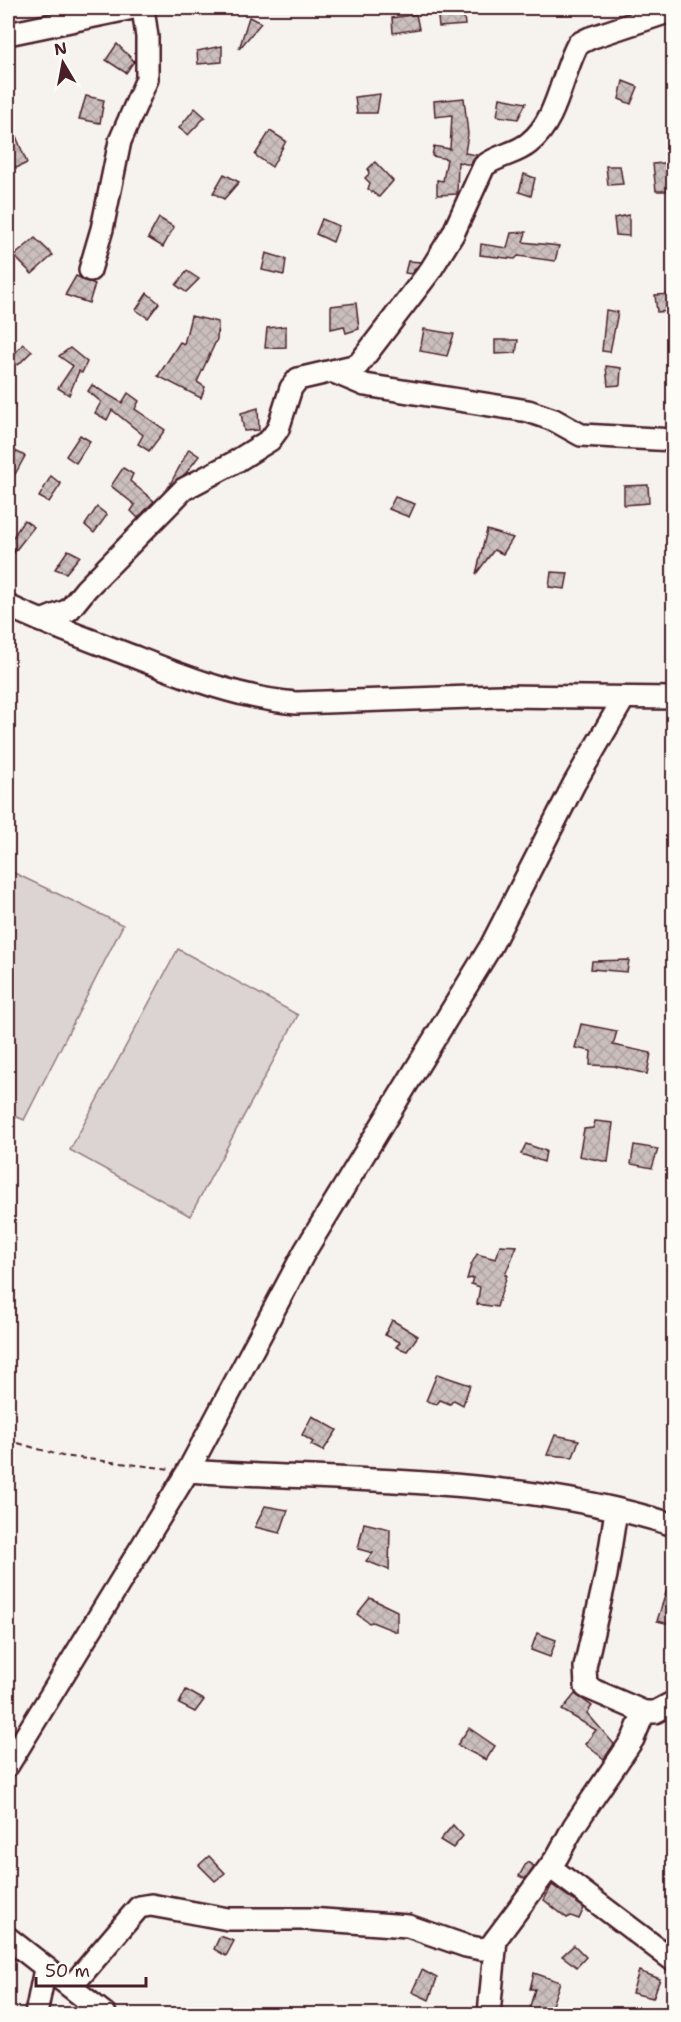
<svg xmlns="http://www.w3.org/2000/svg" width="681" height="2022" font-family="'Shantell Sans',sans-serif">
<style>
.pitch{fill:#dcd4d2;stroke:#937a7e;stroke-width:1.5}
.building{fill:url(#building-cross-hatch);stroke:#4a1f2b;stroke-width:1.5}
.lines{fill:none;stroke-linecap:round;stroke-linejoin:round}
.minor-casing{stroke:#4a1f2b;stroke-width:26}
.path{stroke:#4a1f2b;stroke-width:2;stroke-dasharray:6 4.5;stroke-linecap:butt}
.minor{stroke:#fdfcf7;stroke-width:21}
</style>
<defs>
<pattern id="building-cross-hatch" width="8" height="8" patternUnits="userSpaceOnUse" patternTransform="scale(1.5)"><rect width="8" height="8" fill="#cbbfbe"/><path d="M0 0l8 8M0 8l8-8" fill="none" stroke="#b0a4a3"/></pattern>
</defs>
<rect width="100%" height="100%" fill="#f6f3ef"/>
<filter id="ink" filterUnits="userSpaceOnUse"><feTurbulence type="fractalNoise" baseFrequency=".0167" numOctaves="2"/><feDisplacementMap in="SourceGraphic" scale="12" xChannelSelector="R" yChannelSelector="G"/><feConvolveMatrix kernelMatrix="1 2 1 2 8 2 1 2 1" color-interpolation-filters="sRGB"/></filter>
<g filter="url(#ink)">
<g class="pitch">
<polygon points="8,870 123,925 24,1120 8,1113"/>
<polygon points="178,949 298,1015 190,1216 70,1150"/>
</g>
<g class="building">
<polygon points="437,8 463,8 465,25 439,27"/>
<polygon points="416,14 419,29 393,33 392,18"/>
<polygon points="249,17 261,23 239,49"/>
<polygon points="117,44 134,61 126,73 106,60"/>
<polygon points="222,46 222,62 198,64 197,51"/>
<polygon points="623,81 638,87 631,104 619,99"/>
<polygon points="380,94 377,113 357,113 355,97"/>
<polygon points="86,96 104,100 100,123 79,119"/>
<polygon points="464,98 468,134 465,153 477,155 470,165 458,162 457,194 437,195 437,180 443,181 447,159 432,156 434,146 450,149 452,115 435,117 434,101"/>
<polygon points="500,98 526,103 518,119 497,116"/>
<polygon points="195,108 205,117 188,135 179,128"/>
<polygon points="270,131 286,141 272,167 255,155"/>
<polygon points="16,136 27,163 16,168 13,163 8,166 8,140"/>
<polygon points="375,162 393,181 379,197 368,189 370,183 365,178 369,174 368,169"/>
<polygon points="674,162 672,191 656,191 653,164"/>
<polygon points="606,166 620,166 623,184 608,185"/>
<polygon points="224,174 239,182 224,199 213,193"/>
<polygon points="524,174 535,178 531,196 519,192"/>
<polygon points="629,215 629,236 616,235 614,218"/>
<polygon points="159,218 174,227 163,247 148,238"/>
<polygon points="322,219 339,226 333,242 316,234"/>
<polygon points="526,232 523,242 559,246 555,261 518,256 515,259 480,255 481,244 507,248 511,233"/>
<polygon points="35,238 53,255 32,274 14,256"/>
<polygon points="266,253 286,259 284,275 262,270"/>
<polygon points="408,261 421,262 411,274 405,273"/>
<polygon points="187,271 199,279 186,292 176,285"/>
<polygon points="76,276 95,284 89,303 65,295"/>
<polygon points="147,293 159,303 148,318 136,310"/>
<polygon points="674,294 674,311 657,312 655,295"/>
<polygon points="356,303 359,329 346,333 344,326 331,329 331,306"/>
<polygon points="606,310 618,312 610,352 602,351"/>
<polygon points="191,316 218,322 217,339 197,382 205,387 201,398 158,376 180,342 184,344"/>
<polygon points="286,326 286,347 265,348 267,328"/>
<polygon points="424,329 454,334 447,356 420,351"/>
<polygon points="495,340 518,340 516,353 495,354"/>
<polygon points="23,344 32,351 18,365 10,359"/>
<polygon points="70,348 87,362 82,373 79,371 69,395 58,388 73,366 59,356"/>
<polygon points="606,366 621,368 620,385 608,386"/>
<polygon points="92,385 122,403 128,393 139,401 135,409 165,430 149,451 138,444 143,435 112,410 107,420 95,413 101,402 88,391"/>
<polygon points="258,408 259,430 244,431 241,413"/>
<polygon points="80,435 90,441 76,463 66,456"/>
<polygon points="189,449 199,456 186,473 168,488"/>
<polygon points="15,451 25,456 8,487 8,463"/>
<polygon points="123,468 133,474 130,481 154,501 138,518 131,511 135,505 111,486"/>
<polygon points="51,476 61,484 49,502 39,497"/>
<polygon points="648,485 649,503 624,505 624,486"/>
<polygon points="395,497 415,504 409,517 389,509"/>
<polygon points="97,507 107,515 94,533 85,525"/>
<polygon points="24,520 34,527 8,560 8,545"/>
<polygon points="487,530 513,538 503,554 494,550 476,574"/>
<polygon points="68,550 80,556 66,573 55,569"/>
<polygon points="551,572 568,573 565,589 549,587"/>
<polygon points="629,960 627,972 591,969 592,961"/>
<polygon points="581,1024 617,1031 613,1045 651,1053 647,1074 614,1066 590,1065 591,1051 575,1048"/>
<polygon points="595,1121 613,1123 608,1162 579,1156 584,1129 593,1128"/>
<polygon points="526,1144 546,1151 544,1162 521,1154"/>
<polygon points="634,1145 658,1149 652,1168 631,1164"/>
<polygon points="500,1245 517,1246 505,1275 507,1275 497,1307 477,1304 480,1287 471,1284 473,1278 467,1279 471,1265 477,1254 496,1259"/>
<polygon points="392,1320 418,1336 407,1351 396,1347 400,1342 385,1335"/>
<polygon points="437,1374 470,1385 463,1405 454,1400 450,1404 440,1400 437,1404 426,1401"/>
<polygon points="312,1416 337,1430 323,1451 311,1445 313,1442 302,1435"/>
<polygon points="555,1435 579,1440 573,1457 547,1455"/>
<polygon points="265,1506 288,1510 280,1533 255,1527"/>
<polygon points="364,1523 390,1529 389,1570 366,1561 373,1553 358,1549"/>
<polygon points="671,1577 674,1578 674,1625 657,1621"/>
<polygon points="370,1598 397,1611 397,1632 372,1622 369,1623 357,1614"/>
<polygon points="537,1633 556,1640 550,1657 531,1650"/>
<polygon points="186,1690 204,1700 195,1712 179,1704"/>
<polygon points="575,1694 592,1706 587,1713 614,1744 604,1759 585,1744 596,1730 562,1710"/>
<polygon points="469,1728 495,1746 486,1760 457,1745"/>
<polygon points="453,1825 463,1836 453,1848 440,1840"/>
<polygon points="209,1856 225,1873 215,1881 199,1865"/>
<polygon points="527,1862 534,1866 525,1879 519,1876"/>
<polygon points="552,1885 584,1908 579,1919 571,1916 567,1918 544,1900"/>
<polygon points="220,1936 234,1941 226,1956 214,1949"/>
<polygon points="574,1945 586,1957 577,1967 562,1956"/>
<polygon points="422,1970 437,1978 429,2000 412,1992"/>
<polygon points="639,1971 660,1979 653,1998 632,1993"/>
<polygon points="534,1973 560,1982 549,2014 529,2010 535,1989 530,1989"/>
</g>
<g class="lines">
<defs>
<g id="minor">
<polyline points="8,34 133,8"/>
<polyline points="90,270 102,229 120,141 147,79 147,37 143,8"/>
<polyline points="334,372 365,385 528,411 554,420 581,435 674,440"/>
<path d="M 8,606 C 48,625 90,640 132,656 C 186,677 238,698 296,703 L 500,696 L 674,698"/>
<path d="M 41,621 L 69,610 L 86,589 L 184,489 L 235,462 L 270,440 L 278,429 L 291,388 L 298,379 L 358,365 L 430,271 L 453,234 L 484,166 C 498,155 516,154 529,143 C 558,120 561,75 578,44 L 590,38 L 674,10"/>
<path d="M 188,1471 C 350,1482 516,1475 674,1525"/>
<polyline points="616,1511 606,1575 585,1667 586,1687 644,1712 655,1712 674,1702"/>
<polyline points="8,1765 188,1471 305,1251 491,946 574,784 624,698"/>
<polyline points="550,1867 674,1961"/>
<polyline points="8,1938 105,2014"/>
<polyline points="71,1987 139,1907 151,1905 228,1919 309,1919 408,1926 466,1946 481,1949 490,1947 557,1857 574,1826 633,1739 644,1712"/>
<polyline points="36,2014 45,1969"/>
<polyline points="489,2014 496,1939"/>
</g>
</defs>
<use href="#minor" class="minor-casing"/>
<polyline class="path" points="8,1440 62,1456 170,1469"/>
<use href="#minor" class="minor"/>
</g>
</g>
<rect width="681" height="2022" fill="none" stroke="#fdfcf7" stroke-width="30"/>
<rect x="15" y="15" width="651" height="1992" fill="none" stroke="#4a1f2b" stroke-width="2" filter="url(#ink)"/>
<g transform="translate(63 63) rotate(350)" stroke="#fdfcf7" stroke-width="4.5" paint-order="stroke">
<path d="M0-4.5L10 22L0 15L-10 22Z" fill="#4a1f2b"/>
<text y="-9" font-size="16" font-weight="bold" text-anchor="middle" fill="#4a1f2b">N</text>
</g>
<path d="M36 1977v9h110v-9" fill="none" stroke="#4a1f2b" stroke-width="3"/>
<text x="45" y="1977" font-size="18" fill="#4a1f2b" stroke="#fdfcf7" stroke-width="4.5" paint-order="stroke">50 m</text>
</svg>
